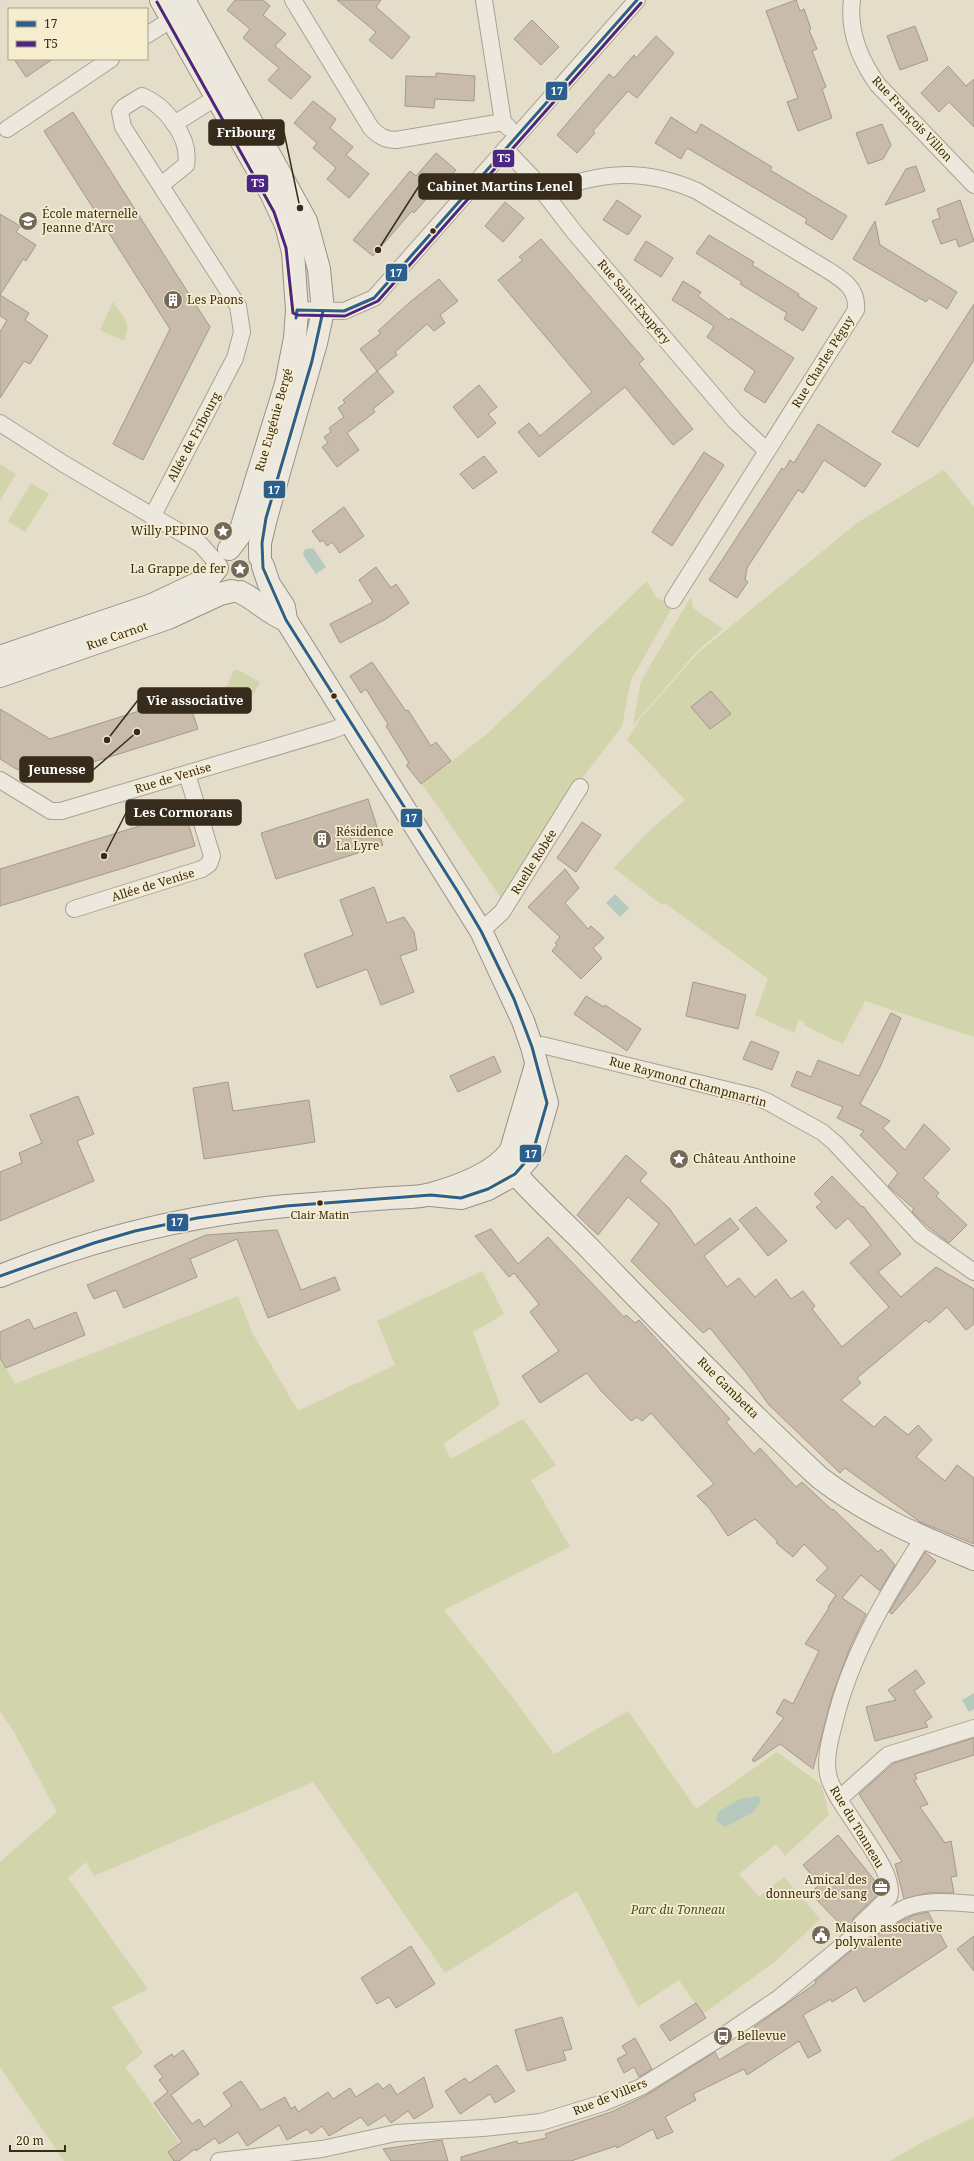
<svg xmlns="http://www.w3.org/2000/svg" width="974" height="2161" font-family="'Noto Serif',serif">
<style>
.green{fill:#d2d4ac}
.water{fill:#b6c9be}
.building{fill:#c8bbab;stroke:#a4998a}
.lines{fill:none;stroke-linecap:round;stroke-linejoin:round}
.street-casing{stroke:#a9a294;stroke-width:18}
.secondary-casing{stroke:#999184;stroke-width:24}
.street{stroke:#ece8dd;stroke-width:16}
.secondary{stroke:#ece8dd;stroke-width:22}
.bus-1-casing{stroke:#f6edcf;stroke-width:6}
.bus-2-casing{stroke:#f6edcf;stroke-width:6}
.bus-1{stroke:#2b5f8d;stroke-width:3}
.bus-2{stroke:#4b2783;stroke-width:3}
.bus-dot{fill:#372b1c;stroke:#f6edcf;stroke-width:1.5}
.labels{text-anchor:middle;stroke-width:3.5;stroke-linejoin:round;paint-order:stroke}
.bus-label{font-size:11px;fill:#372b1c;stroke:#f6edcf}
.street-label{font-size:12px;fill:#372b1c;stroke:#f6edcf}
.poi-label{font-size:12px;fill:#372b1c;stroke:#f6edcf;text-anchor:start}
.park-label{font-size:12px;font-style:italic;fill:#455422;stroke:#f6edcf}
.leader{fill:none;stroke:#372b1c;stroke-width:1.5}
.callout-dot{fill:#372b1c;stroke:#f6edcf;stroke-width:1.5}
.callout{fill:#372b1c;stroke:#372b1c;stroke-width:1.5}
.callout-label{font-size:13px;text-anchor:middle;font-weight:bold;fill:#fff}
.line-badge{stroke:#f6edcf;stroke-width:1.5}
.badge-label{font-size:11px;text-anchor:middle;font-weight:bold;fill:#fff}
</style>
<rect width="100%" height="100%" fill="#e4ddca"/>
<g class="green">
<path d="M 113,302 C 124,318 132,321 124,341 L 100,330 Z"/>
<polygon points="0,464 16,474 0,501"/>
<polygon points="944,470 974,507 974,1037 865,1001 843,1044 804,1025 805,1023 799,1019 794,1033 755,1015 768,979 665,903 662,905 614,868 647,833 685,800 627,740 640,719 698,653 857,523"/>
<polygon points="31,483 49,494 25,532 8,521"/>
<polygon points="647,581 656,597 673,606 631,680 622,726 577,785 504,902 422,784 487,734"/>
<polygon points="691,597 693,608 723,629 697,651 633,725 641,681"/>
<polygon points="234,670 238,670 260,682 249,702 242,704 226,695 225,690"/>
<polygon points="482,1271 504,1314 473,1332 500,1405 443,1444 451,1459 523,1419 556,1465 531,1480 570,1547 444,1610 517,1703 554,1754 628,1711 696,1809 777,1752 816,1781 822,1786 829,1815 785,1856 776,1844 739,1874 759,1897 784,1877 820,1919 777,1960 703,2014 679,1980 638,2007 577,1891 445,1973 313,1782 94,1876 86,1862 68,1878 148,1989 112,2007 143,2053 125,2067 180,2143 168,2152 174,2161 64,2161 0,2067 0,1862 57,1812 14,1732 0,1711 0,1358 15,1384 238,1296 252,1332 298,1411 395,1365 377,1321"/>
<polygon points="974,2117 974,2161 890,2161 921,2143"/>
</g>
<g class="water">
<polygon points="313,548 326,567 316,574 303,555 305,549"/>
<polygon points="615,894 629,908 620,917 606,903"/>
<polygon points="974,1693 974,1709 969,1712 962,1700"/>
<polygon points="758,1796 761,1800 754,1812 725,1827 716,1821 718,1812 740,1799"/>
</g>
<g class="building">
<polygon points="235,0 263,0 270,6 263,15 286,34 275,46 311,77 291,99 268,80 279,68 243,38 250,29 227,10"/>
<polygon points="337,0 381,0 376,7 410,37 392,59 369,40 376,32"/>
<polygon points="796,0 800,11 804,9 811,29 809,30 817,49 812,51 826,87 822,89 832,118 798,131 787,102 798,98 766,11"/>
<polygon points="532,20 559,47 541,65 514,39"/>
<polygon points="915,26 928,60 900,70 887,36"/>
<polygon points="656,36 674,53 637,98 628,91 593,131 595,133 577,153 557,135 609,74 614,78 634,55 636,58"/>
<polygon points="14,59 53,59 26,77"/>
<polygon points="948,66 966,86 974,79 974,127 949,102 939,112 921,93"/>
<polygon points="436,73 475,76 474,101 435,99 434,108 405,106 406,76 436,77"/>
<polygon points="313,101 336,119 330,128 353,147 346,155 369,174 349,198 327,179 336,168 313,148 317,143 294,123"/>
<polygon points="73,112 210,327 143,460 113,444 170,329 44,131"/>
<polygon points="671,117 696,133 701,124 772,167 770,170 847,216 832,240 805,223 807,219 687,148 681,159 655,143"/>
<polygon points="882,124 891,145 883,159 868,164 856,133"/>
<polygon points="436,153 456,170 436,193 434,190 414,213 412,211 373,256 353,240 410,171 416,176"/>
<polygon points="916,166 925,191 885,205 906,169"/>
<polygon points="617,200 641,216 628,235 603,220"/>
<polygon points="960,200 974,241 959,247 956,239 941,244 932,221 940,218 937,209"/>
<polygon points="505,202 524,218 503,242 485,226"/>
<polygon points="0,214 20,226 16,232 36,245 26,261 23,259 0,295"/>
<polygon points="875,221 880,245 957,292 947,309 929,298 926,302 853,259"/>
<polygon points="709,235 754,262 752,265 799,294 798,296 817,308 803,331 784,319 787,313 740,284 742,282 696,253"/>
<polygon points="541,239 644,359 639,364 693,429 673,445 625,387 539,457 518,432 529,423 540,436 592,392 498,280 523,260 519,257"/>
<polygon points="646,241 673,258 661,277 634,260"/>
<polygon points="439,279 458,301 440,315 445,323 434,331 427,324 395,352 397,355 377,371 360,349 381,333 378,331 410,302"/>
<polygon points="683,281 701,292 698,296 729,320 731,318 794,358 765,403 744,390 755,371 707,337 714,326 672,300"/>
<polygon points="0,295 29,313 25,320 48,336 30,364 24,361 0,398 0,332 7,320 0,316"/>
<polygon points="974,304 974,360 918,447 892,432"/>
<polygon points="377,371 394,392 373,409 375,412 347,433 359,450 337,467 322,447 328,443 324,437 331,432 329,428 344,417 338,408 345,403 343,400"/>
<polygon points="479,385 497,407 488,414 496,423 478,438 453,407"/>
<polygon points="818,424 881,464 865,487 824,460 803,493 798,490 747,568 745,580 748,582 737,598 709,580 782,468 784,470 790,460 794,463"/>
<polygon points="704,452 724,465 672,546 652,532"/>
<polygon points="484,456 497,472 473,489 460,474"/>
<polygon points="344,507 364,536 340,553 332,542 327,546 323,540 320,542 312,531"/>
<polygon points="376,567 391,588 396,584 409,603 386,619 340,643 330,624 373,602 359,580"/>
<polygon points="372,662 406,711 408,710 431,746 436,742 451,761 421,784 406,765 409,763 386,726 388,724 377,707 366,689 361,693 350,676"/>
<polygon points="711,691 731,714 710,729 691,707"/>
<polygon points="187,696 198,729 46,777 23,763 18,770 0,759 0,709 50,739"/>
<polygon points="368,799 383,845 276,879 261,833"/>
<polygon points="185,812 195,846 0,906 0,869"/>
<polygon points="582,822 601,835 576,872 557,858"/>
<polygon points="565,869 579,888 565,903 588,929 591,926 604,938 593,948 602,958 581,979 552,951 557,945 555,943 560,937 528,907"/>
<polygon points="374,887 387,923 404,917 414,932 417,950 400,956 414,992 381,1005 367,969 317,988 304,954 353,935 340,900"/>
<polygon points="693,982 746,995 738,1029 686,1016"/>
<polygon points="586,996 604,1007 605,1005 641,1029 627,1051 574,1014"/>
<polygon points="891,1013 901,1018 880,1067 860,1104 890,1121 883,1128 905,1150 924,1124 950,1149 923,1178 939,1193 936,1196 967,1225 949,1243 927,1226 912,1212 914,1209 888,1186 898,1173 860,1135 864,1131 837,1118 843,1107 791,1086 797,1071 811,1077 818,1060 859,1076"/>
<polygon points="751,1041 779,1052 772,1070 743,1059"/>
<polygon points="494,1056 501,1072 458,1092 450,1076"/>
<polygon points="228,1082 233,1111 309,1100 315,1142 204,1159 193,1088"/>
<polygon points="78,1096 94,1134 77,1141 94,1181 0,1221 0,1172 22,1163 19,1153 42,1143 30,1115"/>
<polygon points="626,1155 647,1173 640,1181 669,1208 695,1245 730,1218 739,1229 704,1256 727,1287 739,1278 755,1297 776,1279 791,1299 803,1291 815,1306 812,1309 842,1347 889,1307 850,1263 871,1245 848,1218 836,1229 816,1207 822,1202 814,1194 832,1176 862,1207 863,1206 901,1254 878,1272 901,1297 936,1267 974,1289 974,1324 966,1330 947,1307 929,1323 926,1320 857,1378 861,1383 841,1400 874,1427 885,1416 908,1435 918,1425 932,1440 916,1457 945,1481 957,1465 974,1478 974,1544 920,1522 845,1468 840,1473 769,1405 747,1374 710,1328 703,1333 631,1261 659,1224 628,1197 598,1235 577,1215"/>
<polygon points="756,1207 787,1241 768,1256 739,1220"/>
<polygon points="491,1229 518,1264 548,1237 624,1317 626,1315 635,1323 639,1320 730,1419 726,1422 754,1454 760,1448 796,1487 802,1482 832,1510 833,1509 878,1552 881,1549 895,1565 880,1591 861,1575 842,1598 866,1614 851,1645 832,1696 813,1769 780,1744 754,1762 752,1760 784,1718 776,1713 784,1699 793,1704 819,1651 805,1644 829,1608 828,1607 836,1595 816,1580 828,1568 804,1544 793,1557 776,1543 778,1542 755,1519 728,1536 709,1508 697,1496 714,1484 651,1413 642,1421 637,1417 631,1421 602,1392 587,1373 540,1403 522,1376 559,1351 530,1312 539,1304 514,1273 509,1277 475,1236"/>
<polygon points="277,1230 301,1290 335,1277 340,1290 268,1318 237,1239 190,1259 197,1277 124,1308 116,1290 94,1299 87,1285 206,1235"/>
<polygon points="76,1312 85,1335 6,1368 0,1358 0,1332 29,1319 34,1329"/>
<polygon points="925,1552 936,1561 916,1587 892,1614 889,1612 891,1609"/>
<polygon points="916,1670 925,1683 914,1691 932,1717 925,1722 928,1727 875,1741 866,1707 896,1700 888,1690"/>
<polygon points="974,1738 974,1755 915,1774 917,1779 914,1780 928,1804 920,1807 945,1843 951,1841 957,1876 951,1877 954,1893 928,1893 904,1899 895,1864 902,1862 859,1794 894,1763"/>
<polygon points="838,1835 880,1887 880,1893 854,1917 851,1927 846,1930 811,1894 819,1884 803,1865"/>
<polygon points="928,1912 947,1947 864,2002 856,1987 832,2002 831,1999 803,2015 821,2051 808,2058 799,2041 747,2075 744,2069 693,2094 696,2100 665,2117 673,2132 657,2139 653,2129 617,2148 616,2146 571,2161 461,2161 461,2157 517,2141 518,2144 547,2138 545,2134 611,2112 645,2096 715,2052 719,2060 759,2036 754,2027 816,1983 815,1981 864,1940 907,1918 909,1919 909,1917 914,1915"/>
<polygon points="974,1936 974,1971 957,1949"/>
<polygon points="411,1946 435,1984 396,2008 389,1997 377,2004 361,1978"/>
<polygon points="696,2003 706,2018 670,2041 660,2026"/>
<polygon points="562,2017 572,2049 563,2051 566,2060 527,2071 515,2030"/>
<polygon points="635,2038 652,2069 639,2077 634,2067 624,2073 617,2059 627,2054 622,2046"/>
<polygon points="183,2050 199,2074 171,2095 192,2124 199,2119 204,2127 232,2106 223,2093 241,2081 261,2110 285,2097 291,2109 295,2106 298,2112 328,2092 333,2099 350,2088 356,2097 378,2083 383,2089 390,2084 397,2095 424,2077 433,2107 414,2119 408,2111 391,2123 385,2115 368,2126 361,2117 329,2136 322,2126 311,2134 307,2129 287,2140 279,2125 247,2146 238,2132 219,2144 215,2138 196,2151 195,2149 179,2161 174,2161 168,2152 182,2142 154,2103 168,2092 159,2080 163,2077 154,2066 172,2054 174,2057"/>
<polygon points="497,2065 515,2091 495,2103 490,2094 460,2114 445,2091 465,2078 469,2083"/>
<polygon points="442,2140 448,2161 391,2161 383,2149"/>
</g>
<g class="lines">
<defs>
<g id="street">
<path d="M 293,0 L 371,128 C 379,136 385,140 396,140 L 503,122"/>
<polyline points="484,0 503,122 509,128"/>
<path d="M 852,0 C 848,31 860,60 878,85 L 974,185"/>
<polyline points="147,35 172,19"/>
<polyline points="174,124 225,92"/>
<polyline points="7,129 111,59"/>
<polyline points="505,149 531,176 575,233 735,421 767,451"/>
<path d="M 545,193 C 599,172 642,167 697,191 L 826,269 C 843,280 858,288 856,310 L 673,600"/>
<polyline points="297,310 344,311 374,298 637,0"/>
<polyline points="0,423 64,464 200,544 218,564"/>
<path d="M 152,517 L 235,358 L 242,332 L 238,306 L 123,127 L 120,112 L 124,107 L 142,96 C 166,106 191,138 186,165 L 161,185"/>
<polyline points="0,780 51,811 61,811 333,730 350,723"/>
<polyline points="74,909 202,869 209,864 212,856 187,774"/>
<polyline points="481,931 502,912 580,787"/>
<polyline points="532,1047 542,1045 756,1097 768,1102 822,1132 835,1143 921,1235 974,1272"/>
<polyline points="839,1799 888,1755 974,1728"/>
<path d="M 859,1932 L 861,1924 L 889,1897 C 899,1870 834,1806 828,1774 C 825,1757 830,1740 834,1724 C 850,1656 886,1596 923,1538"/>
<path d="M 219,2161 L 322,2149 L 396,2133 L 483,2128 L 541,2122 L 603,2103 L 641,2087 L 723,2036 L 779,1998 L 859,1932 C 876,1927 888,1917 903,1909 C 924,1899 952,1902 974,1904"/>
</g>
<g id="secondary">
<polyline points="161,0 271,193 286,225 293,252 297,310 295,338 286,384 239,536 229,549"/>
<polyline points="184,0 306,221 319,269 323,311 316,343 266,518 260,543 260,557"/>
<polyline points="263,566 269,584 284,607 286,620 481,931 523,1021 532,1047 547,1103 534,1148 528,1159 515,1174 488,1189 461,1198 431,1195"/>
<path d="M 240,592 C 257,600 269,614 286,620"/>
<polyline points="0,657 152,605 209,578 217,568"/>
<polyline points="0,676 168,618 220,594 232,591"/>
<path d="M 505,1162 C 532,1194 563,1221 592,1251 C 666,1328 741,1405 820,1478 C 870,1516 917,1535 974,1559"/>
<path d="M 0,1276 C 92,1239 188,1215 286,1206 C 321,1203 355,1201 389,1198 C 402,1197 418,1198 431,1194 C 457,1187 496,1173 511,1150 L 536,1065"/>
</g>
</defs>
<use href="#street" class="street-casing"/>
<use href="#secondary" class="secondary-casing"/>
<use href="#street" class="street"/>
<use href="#secondary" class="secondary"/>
<defs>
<g id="bus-1">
<polyline points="296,318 297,310 344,311 374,298 637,0"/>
<polyline points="0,1276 94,1243 135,1231 197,1218 286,1206 431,1195 461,1198 488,1189 515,1174 528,1159 534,1148 547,1103 532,1047 514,999 481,931 458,892 286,620 263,568 262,543 266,518 312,361 323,311"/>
</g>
<polyline id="bus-2" points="157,2 274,212 286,248 293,313 297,315 345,316 378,301 641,3"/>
</defs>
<use href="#bus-1" class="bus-1-casing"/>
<use href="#bus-2" class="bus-2-casing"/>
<use href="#bus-1" class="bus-1"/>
<use href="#bus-2" class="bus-2"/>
</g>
<defs>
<symbol id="school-disc" viewBox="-11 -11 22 22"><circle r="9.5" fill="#746959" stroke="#f6edcf"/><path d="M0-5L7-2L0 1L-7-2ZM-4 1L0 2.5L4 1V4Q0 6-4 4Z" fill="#fff"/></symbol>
<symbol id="building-disc" viewBox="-11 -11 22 22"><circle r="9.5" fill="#746959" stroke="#f6edcf"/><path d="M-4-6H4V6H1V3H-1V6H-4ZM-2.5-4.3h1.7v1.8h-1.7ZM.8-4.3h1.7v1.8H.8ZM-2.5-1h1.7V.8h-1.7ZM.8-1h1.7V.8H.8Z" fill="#fff"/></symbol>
<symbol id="sight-disc" viewBox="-11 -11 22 22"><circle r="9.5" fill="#746959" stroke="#f6edcf"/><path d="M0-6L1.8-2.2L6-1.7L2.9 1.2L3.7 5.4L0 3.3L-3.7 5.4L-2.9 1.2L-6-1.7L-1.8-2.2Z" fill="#fff"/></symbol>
<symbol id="office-disc" viewBox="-11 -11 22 22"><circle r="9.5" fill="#746959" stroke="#f6edcf"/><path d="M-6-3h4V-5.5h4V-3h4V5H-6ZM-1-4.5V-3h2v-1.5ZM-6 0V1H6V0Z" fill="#fff"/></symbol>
<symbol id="civic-disc" viewBox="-11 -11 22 22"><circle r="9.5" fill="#746959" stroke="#f6edcf"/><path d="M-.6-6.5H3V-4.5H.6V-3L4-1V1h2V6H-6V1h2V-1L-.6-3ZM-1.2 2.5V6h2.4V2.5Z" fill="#fff"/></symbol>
<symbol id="bus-disc" viewBox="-11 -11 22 22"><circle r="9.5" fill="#746959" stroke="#f6edcf"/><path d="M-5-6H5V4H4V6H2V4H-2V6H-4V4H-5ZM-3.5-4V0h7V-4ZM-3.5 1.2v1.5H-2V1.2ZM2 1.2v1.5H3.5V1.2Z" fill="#fff"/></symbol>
</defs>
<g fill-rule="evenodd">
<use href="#school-disc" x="17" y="210" width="22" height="22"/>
<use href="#building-disc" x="162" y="289" width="22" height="22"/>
<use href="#sight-disc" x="212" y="520" width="22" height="22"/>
<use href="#sight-disc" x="229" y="558" width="22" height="22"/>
<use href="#building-disc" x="311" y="828" width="22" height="22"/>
<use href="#sight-disc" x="668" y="1148" width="22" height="22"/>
<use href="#office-disc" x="870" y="1876" width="22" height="22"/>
<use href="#civic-disc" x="810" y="1924" width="22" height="22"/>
<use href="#bus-disc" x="712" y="2025" width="22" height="22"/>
</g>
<g class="bus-dot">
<circle cx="433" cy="231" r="3.5"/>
<circle cx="334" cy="696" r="3.5"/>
<circle cx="320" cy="1203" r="3.5"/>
</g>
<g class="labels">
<g class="bus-label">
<text x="320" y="1219">Clair Matin</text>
</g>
<g class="street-label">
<text transform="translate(912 119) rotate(47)" y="4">Rue François Villon</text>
<text transform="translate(634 302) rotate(50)" y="4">Rue Saint-Exupéry</text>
<text transform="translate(823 362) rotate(-58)" y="4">Rue Charles Péguy</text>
<text transform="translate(274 420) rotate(-74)" y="4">Rue Eugénie Bergé</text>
<text transform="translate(194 437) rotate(-62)" y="4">Allée de Fribourg</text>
<text transform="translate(117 636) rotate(-19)" y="4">Rue Carnot</text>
<text transform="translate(173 778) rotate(-17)" y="4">Rue de Venise</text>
<text transform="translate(534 862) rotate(-58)" y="4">Ruelle Robée</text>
<text transform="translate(153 885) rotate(-17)" y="4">Allée de Venise</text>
<text transform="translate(688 1082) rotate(15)" y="4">Rue Raymond Champmartin</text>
<text transform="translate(728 1388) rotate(45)" y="4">Rue Gambetta</text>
<text transform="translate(857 1827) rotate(59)" y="4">Rue du Tonneau</text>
<text transform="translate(610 2097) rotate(-22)" y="4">Rue de Villers</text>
</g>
<g class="poi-label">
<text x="42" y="218">École maternelle<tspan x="42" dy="14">Jeanne d'Arc</tspan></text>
<text x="187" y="304">Les Paons</text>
<text x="209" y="535" text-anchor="end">Willy PEPINO</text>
<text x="226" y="573" text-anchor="end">La Grappe de fer</text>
<text x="336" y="836">Résidence<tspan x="336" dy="14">La Lyre</tspan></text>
<text x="693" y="1163">Château Anthoine</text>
<text x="867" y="1884" text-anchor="end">Amical des<tspan x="867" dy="14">donneurs de sang</tspan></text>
<text x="835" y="1932">Maison associative<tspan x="835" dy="14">polyvalente</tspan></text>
<text x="737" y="2040">Bellevue</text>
</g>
<g class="park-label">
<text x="678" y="1914">Parc du Tonneau</text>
</g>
</g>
<path class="leader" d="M300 208L284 132M378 250L419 186M107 740L138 700M137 732L93 770M104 856L126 813"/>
<g class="callout-dot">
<circle cx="300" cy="208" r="4"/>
<circle cx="378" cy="250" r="4"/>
<circle cx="107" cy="740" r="4"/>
<circle cx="137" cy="732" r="4"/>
<circle cx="104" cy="856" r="4"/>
</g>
<g class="callout">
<rect x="209" y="120" width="75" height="25" rx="4"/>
<rect x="419" y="174" width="162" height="25" rx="4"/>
<rect x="138" y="688" width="113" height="25" rx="4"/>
<rect x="20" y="757" width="73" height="25" rx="4"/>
<rect x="126" y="800" width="115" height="25" rx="4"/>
</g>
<g class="callout-label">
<text x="246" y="137">Fribourg</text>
<text x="500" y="191">Cabinet Martins Lenel</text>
<text x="195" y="705">Vie associative</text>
<text x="57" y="774">Jeunesse</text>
<text x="183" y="817">Les Cormorans</text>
</g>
<g class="line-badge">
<rect x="545" y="81" width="23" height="20" rx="4" fill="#2b5f8d"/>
<rect x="492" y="149" width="23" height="19" rx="4" fill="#4b2783"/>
<rect x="246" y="174" width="23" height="19" rx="4" fill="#4b2783"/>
<rect x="385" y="263" width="23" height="19" rx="4" fill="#2b5f8d"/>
<rect x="263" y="480" width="23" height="19" rx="4" fill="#2b5f8d"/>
<rect x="400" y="808" width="23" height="20" rx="4" fill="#2b5f8d"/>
<rect x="519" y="1144" width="23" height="19" rx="4" fill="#2b5f8d"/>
<rect x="166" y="1213" width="23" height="19" rx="4" fill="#2b5f8d"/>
</g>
<g class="badge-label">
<text x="557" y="95">17</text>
<text x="504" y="162">T5</text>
<text x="258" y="187">T5</text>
<text x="396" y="277">17</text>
<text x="274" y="494">17</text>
<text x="411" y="822">17</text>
<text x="531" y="1158">17</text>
<text x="177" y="1226">17</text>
</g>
<rect x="8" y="8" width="140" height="52" fill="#f6edcf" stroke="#aa9f87"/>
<rect x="16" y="21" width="20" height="6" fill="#2b5f8d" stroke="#aa9f87"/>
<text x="44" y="28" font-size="12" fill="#372b1c">17</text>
<rect x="16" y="41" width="20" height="6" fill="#4b2783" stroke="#aa9f87"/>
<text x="44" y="48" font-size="12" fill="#372b1c">T5</text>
<path d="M10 2145v6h55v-6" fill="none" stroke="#372b1c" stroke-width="2"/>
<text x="16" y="2145" font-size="12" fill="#372b1c" stroke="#f6edcf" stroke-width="3" paint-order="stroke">20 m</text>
</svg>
